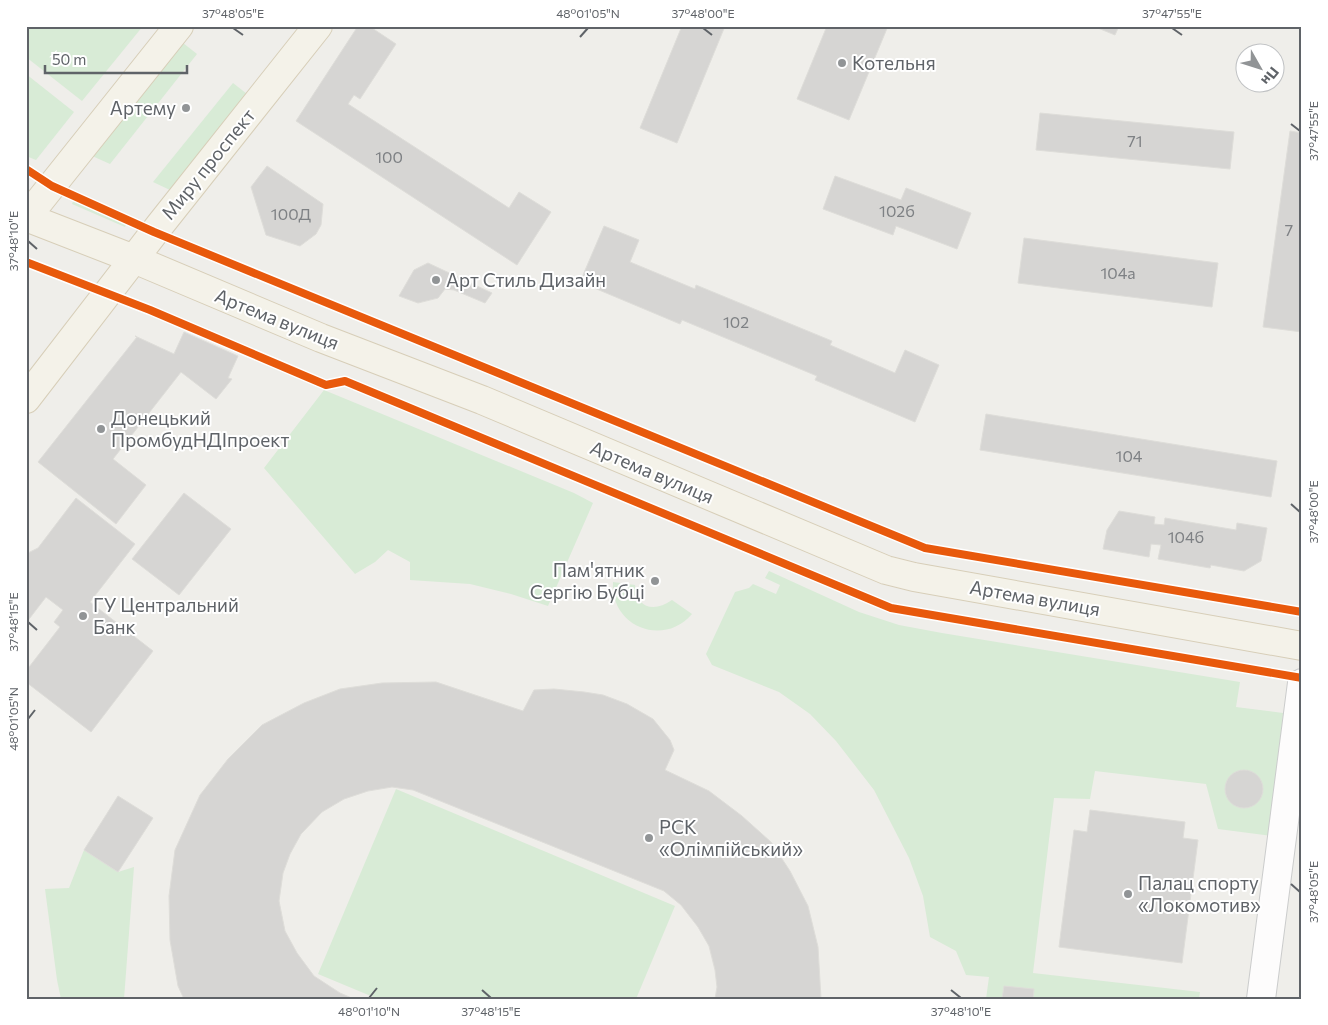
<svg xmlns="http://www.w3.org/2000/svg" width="1328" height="1025" font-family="Commissioner,sans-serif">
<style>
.green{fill:#d8ebd6}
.building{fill:#d6d5d3;stroke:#deddd9}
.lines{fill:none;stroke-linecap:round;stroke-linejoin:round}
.minor-casing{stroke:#cbcccc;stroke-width:30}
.major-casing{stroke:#d7ceb8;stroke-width:30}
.minor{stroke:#fdfcfc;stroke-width:28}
.major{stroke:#f4f2e9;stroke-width:28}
.cycleway-casing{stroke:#fff;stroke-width:11}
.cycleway{stroke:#e8590c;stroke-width:8}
.ticks{fill:none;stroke:#5f6368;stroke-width:2}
.poi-dot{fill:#919496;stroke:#fff;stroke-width:2}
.labels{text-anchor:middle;stroke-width:4;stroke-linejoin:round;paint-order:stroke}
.number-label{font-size:16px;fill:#7e8184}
.poi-label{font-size:19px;fill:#5f6368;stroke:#fff;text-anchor:start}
.street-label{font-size:19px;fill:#5f6368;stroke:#fff}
.neatline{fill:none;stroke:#5f6368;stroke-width:2}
.ticks-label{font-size:12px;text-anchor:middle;fill:#5f6368}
</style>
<rect width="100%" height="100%" fill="#efeeea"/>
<g class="green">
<polygon points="26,26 143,26 82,101 26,57"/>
<polygon points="183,43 197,54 110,164 90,155"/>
<polygon points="26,74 74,112 36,160 26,156"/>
<polygon points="233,83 247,94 170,190 153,182"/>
<polygon points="76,194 129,217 125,227 72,204"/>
<polygon points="324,390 574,493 593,503 548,606 511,594 470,584 410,580 410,562 388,550 375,562 355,574 264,468"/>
<polygon points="769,571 859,612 899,625 942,633 1240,682 1236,707 1283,713 1272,836 1218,829 1206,784 1095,771 1090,799 1054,798 1033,973 1200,992 1199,999 986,999 989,977 966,975 956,951 930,937 923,896 909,858 874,790 836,741 810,714 779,692 712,665 706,654 735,592 749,588 753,584 776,594 780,585 765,578"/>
<path d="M 613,582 L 635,585 C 636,608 654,613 672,600 L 692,614 C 663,648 610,626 613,582 Z"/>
<polygon points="396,789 675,906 636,999 378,999 318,974"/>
<polygon points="84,850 118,872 134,867 124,999 61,999 57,980 45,889 69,888"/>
</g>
<g class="building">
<polygon points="358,26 369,26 396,44 360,99 354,95 348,104 509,208 519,192 551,212 517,265 296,121"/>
<polygon points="682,26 725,26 677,143 640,128"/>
<polygon points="827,26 888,26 849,120 797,99"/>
<polygon points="1093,26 1119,26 1115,35"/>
<polygon points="1040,113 1234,132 1230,169 1036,150"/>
<polygon points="1290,131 1302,133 1302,332 1263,327"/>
<polygon points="267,166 323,204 321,225 316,234 300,246 266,235 251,187"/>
<polygon points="835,176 901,200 906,188 971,213 957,249 896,226 893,235 823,209"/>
<polygon points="604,226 639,240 630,262 695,289 696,285 832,341 830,345 895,373 905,350 939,365 915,422 815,380 817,376 682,320 680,324 580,282"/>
<polygon points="1024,238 1218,263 1212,307 1018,283"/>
<polygon points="428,263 492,293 485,303 454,290 445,289 438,298 418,303 399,296 414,270"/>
<polygon points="184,332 238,356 228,378 232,379 216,399 181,372 113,459 146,485 116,524 38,462 137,337 135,336 174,354"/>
<polygon points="986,414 1277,461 1271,497 980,450"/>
<polygon points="184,493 231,529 179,595 132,559"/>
<polygon points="76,498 135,544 90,602 153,651 91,732 26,682 26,671 60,627 54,622 63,610 46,597 26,623 26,554 38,548"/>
<polygon points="1119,511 1155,517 1154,524 1164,525 1165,518 1236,530 1237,523 1267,528 1261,561 1244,571 1211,565 1210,568 1158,559 1161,545 1151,544 1149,557 1103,549 1107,530"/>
<polygon points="436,682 523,711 534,690 554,689 584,692 603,695 627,704 653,719 670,740 674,750 665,770 709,791 742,816 771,842 790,871 808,906 818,947 821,999 715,999 717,987 715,970 709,946 698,927 681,905 664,891 413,790 392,787 368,791 344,799 322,812 301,834 290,854 283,873 279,901 285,931 297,953 314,976 340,993 354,999 184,999 178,986 170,940 169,896 175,850 200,795 228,759 262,725 304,703 340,689 382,683"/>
<circle cx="1244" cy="789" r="19"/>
<polygon points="118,796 153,818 118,872 84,850"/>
<polygon points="1090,810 1185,822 1183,838 1198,840 1182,963 1059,947 1074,830 1087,832"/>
<polygon points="1004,986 1034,989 1033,999 1002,999"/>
</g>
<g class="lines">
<defs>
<polyline id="minor" points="1261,999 1302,683"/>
<g id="major">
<polyline points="26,217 134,259 321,338 482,400 886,570 914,577 1302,646"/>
<polyline points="26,218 179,26"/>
<polyline points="26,399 160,225 318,26"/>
</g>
</defs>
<use href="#minor" class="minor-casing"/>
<use href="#major" class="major-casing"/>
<use href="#minor" class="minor"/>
<use href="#major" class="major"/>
<defs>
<g id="cycleway">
<polyline points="26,169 52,186 154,232 925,548 1302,612"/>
<polyline points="26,262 150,310 326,385 345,381 891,608 1302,678"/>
</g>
</defs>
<use href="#cycleway" class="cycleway-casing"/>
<use href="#cycleway" class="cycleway"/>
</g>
<path class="ticks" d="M 233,28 L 243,35M 703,28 L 712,35M 1172,28 L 1182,35M 580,37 L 588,28M 1291,124 L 1300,131M 28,241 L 37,249M 1291,504 L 1300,512M 28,622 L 37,630M 28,719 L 35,710M 1291,884 L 1300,892M 482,990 L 491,998M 951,990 L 961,998M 369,998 L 377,988"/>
<g class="poi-dot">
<circle cx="842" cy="63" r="5"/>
<circle cx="186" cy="108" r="5"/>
<circle cx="436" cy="280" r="5"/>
<circle cx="101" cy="429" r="5"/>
<circle cx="655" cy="581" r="5"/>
<circle cx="83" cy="616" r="5"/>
<circle cx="649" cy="838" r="5"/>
<circle cx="1128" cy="894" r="5"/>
</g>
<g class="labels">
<g class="number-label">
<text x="1135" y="147">71</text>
<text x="389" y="163">100</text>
<text x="897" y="217">102б</text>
<text x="291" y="220">100Д</text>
<text x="1289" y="236">7</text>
<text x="1118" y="279">104а</text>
<text x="736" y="328">102</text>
<text x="1129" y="462">104</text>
<text x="1186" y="543">104б</text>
</g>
<g class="poi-label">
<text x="852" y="70">Котельня</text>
<text x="176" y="115" text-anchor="end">Артему</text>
<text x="446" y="287">Арт Стиль Дизайн</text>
<text x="111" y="425">Донецький<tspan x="111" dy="22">ПромбудНДІпроект</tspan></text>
<text x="645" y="577" text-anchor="end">Пам'ятник<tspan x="645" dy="22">Сергію Бубці</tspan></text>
<text x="93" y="612">ГУ Центральний<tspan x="93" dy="22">Банк</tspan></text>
<text x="659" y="834">РСК<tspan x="659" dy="22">«Олімпійський»</tspan></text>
<text x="1138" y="890">Палац спорту<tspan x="1138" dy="22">«Локомотив»</tspan></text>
</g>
<g class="street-label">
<text transform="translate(208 164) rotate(-51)" y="7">Миру проспект</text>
<text transform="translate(277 319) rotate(22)" y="7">Артема вулиця</text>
<text transform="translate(652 472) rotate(23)" y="7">Артема вулиця</text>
<text transform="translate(1035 598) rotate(10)" y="7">Артема вулиця</text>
</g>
</g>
<rect width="1328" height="1025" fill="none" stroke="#ffffff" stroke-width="55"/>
<g transform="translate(1260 68) rotate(129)"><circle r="24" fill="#ffffff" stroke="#bfc1c3"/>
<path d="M0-4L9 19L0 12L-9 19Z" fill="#919496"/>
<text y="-8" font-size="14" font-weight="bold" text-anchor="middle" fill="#5f6368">Пн</text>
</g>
<path d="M45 65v8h142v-8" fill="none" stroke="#5f6368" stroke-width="2.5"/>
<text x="52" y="65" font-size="15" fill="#5f6368" stroke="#ffffff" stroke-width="4" paint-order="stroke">50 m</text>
<rect x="28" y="28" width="1272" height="970" class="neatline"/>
<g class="ticks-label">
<text x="233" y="18">37°48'05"E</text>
<text x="588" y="18">48°01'05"N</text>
<text x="703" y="18">37°48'00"E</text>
<text x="1172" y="18">37°47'55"E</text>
<text transform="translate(1314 131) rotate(-90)" y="4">37°47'55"E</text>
<text transform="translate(14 241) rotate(-90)" y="4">37°48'10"E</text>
<text transform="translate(1314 512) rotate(-90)" y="4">37°48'00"E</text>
<text transform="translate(14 622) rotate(-90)" y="4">37°48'15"E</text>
<text transform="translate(14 719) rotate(-90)" y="4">48°01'05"N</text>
<text transform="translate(1314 892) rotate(-90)" y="4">37°48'05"E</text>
<text x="369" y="1016">48°01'10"N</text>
<text x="491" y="1016">37°48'15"E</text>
<text x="961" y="1016">37°48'10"E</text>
</g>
</svg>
